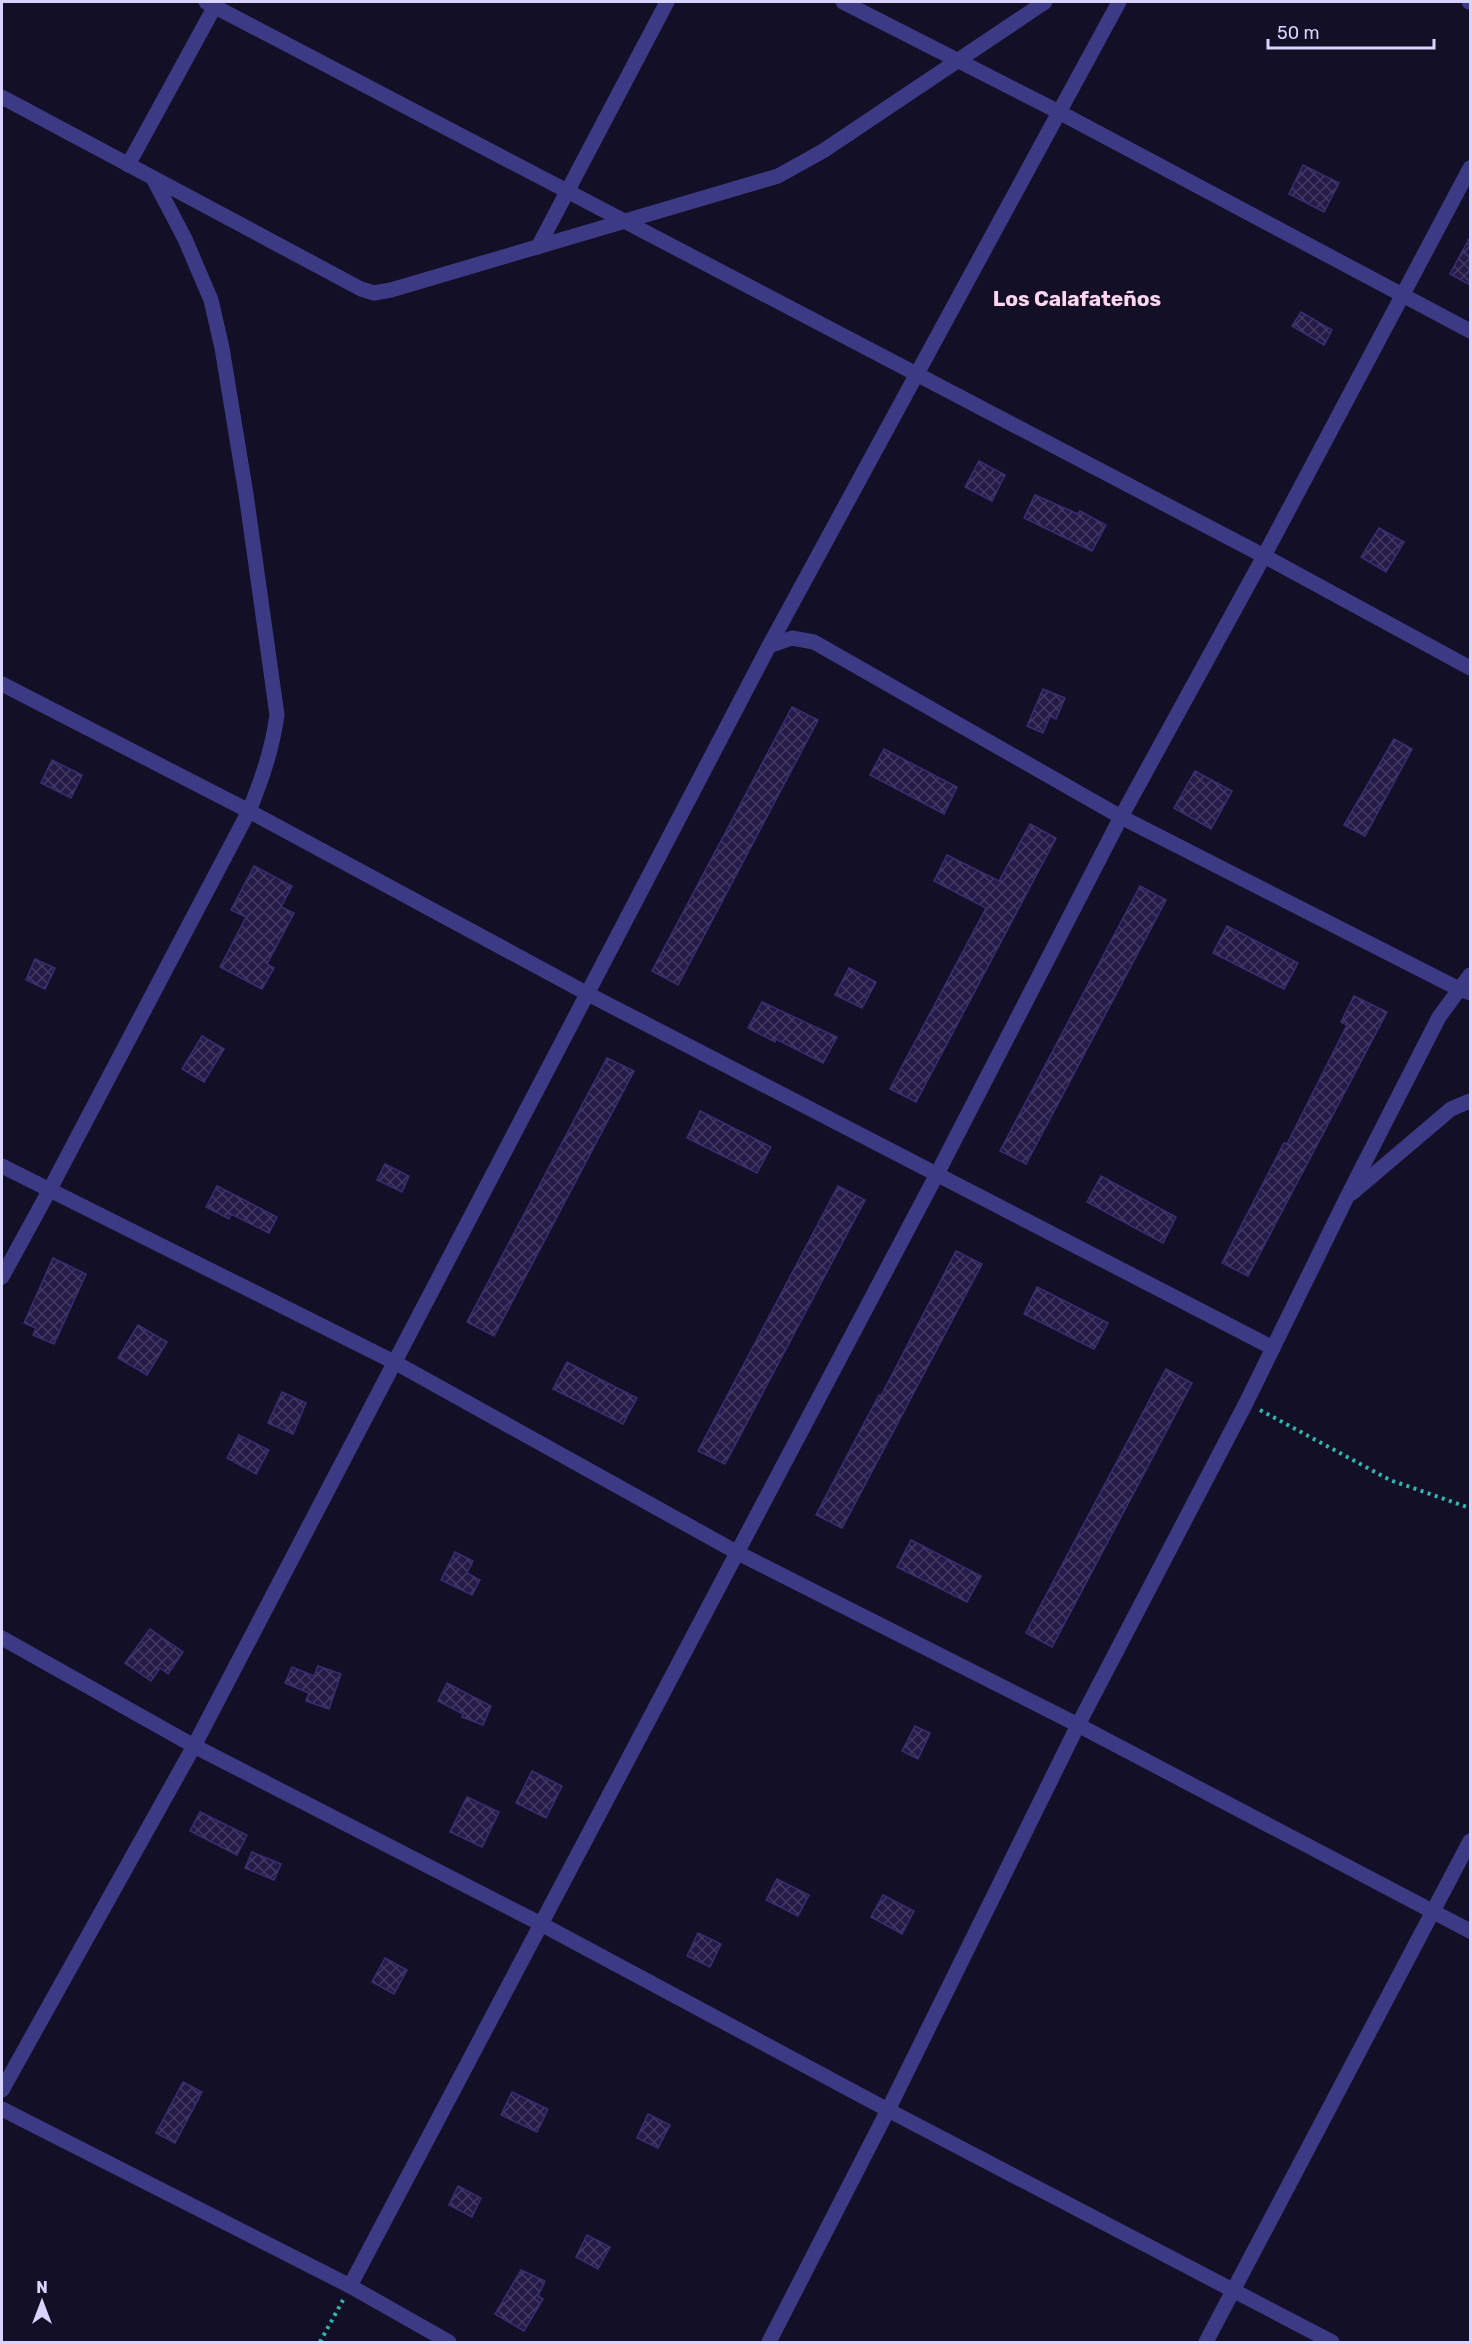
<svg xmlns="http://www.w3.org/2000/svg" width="1472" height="2344" font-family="Rubik,sans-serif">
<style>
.building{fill:url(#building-cross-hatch);stroke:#3b2d73;stroke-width:1.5}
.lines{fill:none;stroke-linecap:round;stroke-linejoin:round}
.path{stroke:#2fb8b0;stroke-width:4;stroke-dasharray:3 4.5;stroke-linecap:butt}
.minor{stroke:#3d3a85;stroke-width:15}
.labels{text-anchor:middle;stroke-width:4.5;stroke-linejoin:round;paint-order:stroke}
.neighbourhood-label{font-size:21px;font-weight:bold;fill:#ffd6f0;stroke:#130f26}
</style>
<defs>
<pattern id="building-cross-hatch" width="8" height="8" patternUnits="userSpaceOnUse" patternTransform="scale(1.5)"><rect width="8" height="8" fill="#241b47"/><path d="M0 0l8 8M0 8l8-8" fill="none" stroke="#433b63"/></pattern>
</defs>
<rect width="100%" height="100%" fill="#130f26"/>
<g class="building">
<polygon points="1303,165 1339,183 1324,212 1289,194"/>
<polygon points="1470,237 1470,285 1450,274"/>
<polygon points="1301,312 1332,330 1324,345 1292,326"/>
<polygon points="979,461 1005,475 992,501 965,487"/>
<polygon points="1035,495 1078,514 1080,511 1106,525 1092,551 1024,518"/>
<polygon points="1379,528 1404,542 1386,572 1361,557"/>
<polygon points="1043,689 1065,698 1056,719 1050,716 1043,733 1027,726"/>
<polygon points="792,707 818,720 678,985 652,971"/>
<polygon points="1394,739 1412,749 1365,836 1344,825"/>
<polygon points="884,749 957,787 944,814 870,775"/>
<polygon points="52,760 82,775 71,798 41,783"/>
<polygon points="1195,771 1232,791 1211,829 1174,808"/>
<polygon points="1030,824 1056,838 916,1102 890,1089 986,908 934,881 947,855 999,881"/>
<polygon points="254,866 292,886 281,907 294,913 267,964 274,968 262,989 220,967 246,917 231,910"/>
<polygon points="1140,886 1166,900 1026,1164 1000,1151"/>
<polygon points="1227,926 1298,963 1284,989 1213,953"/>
<polygon points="35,959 55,968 45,989 26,980"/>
<polygon points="849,968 876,982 862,1008 835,995"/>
<polygon points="1354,996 1387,1012 1248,1276 1222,1263 1284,1143 1287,1144 1347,1025 1341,1022"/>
<polygon points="762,1002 837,1037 823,1063 776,1039 775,1042 748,1028"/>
<polygon points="202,1036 224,1049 204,1082 182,1069"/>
<polygon points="607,1058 634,1071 494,1336 467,1322"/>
<polygon points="700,1111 771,1147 757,1173 687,1138"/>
<polygon points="385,1164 409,1176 402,1192 377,1180"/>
<polygon points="1101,1176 1176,1217 1163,1243 1087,1202"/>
<polygon points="217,1186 277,1217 269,1233 231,1214 229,1219 206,1207"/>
<polygon points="838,1186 865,1200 725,1464 698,1451"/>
<polygon points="956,1251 982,1264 842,1528 816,1515 879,1395 881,1396"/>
<polygon points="53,1258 86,1274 54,1344 33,1335 36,1328 24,1323"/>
<polygon points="1037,1287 1108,1323 1094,1349 1024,1314"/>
<polygon points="138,1325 167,1342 147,1375 118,1358"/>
<polygon points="567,1362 637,1398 623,1424 553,1389"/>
<polygon points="1166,1369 1192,1383 1052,1647 1026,1633"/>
<polygon points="282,1392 306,1403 293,1434 268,1423"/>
<polygon points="239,1435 269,1450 256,1474 227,1458"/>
<polygon points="911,1540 981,1576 967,1602 897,1567"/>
<polygon points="455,1552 473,1561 467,1573 480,1580 472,1595 441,1580"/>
<polygon points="150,1629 183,1652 168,1674 160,1668 151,1681 125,1663"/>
<polygon points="318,1666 341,1674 329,1709 306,1701 309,1693 285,1683 292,1667 314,1676"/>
<polygon points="447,1683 491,1706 483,1725 462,1717 463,1714 438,1701"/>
<polygon points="915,1726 930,1733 918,1759 902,1751"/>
<polygon points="532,1771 562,1786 546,1818 516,1803"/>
<polygon points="467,1797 499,1812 482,1847 450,1832"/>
<polygon points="200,1812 247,1835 237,1855 190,1831"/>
<polygon points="252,1852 281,1864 274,1880 245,1868"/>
<polygon points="777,1879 809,1895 798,1916 766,1900"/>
<polygon points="883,1895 914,1911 902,1934 871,1917"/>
<polygon points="698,1933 721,1944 710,1967 687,1956"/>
<polygon points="385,1958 407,1970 394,1994 372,1982"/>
<polygon points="183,2082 202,2092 175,2143 156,2133"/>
<polygon points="512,2092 548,2109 537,2132 501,2115"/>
<polygon points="648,2114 670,2125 658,2148 637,2138"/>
<polygon points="458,2186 481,2198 472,2217 449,2205"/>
<polygon points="587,2235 610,2247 598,2269 576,2257"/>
<polygon points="521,2270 545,2281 538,2296 543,2299 524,2331 495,2314"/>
</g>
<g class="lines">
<g class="path">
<polyline points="1260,1410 1390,1480 1470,1508"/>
<polyline points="320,2342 343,2300"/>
</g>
<g class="minor">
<polyline points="206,2 1264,556 1470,668"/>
<polyline points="843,2 1057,111 1470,331"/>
<polyline points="1469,2 1470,2"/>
<polyline points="2,97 361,289 374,293 391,290 778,176 823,151 1045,2"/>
<polyline points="128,165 215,6"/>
<polyline points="538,247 667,2"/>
<polyline points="769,646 792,638 814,642 1121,817 1459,989 1470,993"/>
<polyline points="2,684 249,811 588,994 1273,1348"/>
<polyline points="2,1166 396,1363 738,1553 1078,1725 1470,1931"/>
<polyline points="1352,1193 1451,1109 1470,1101"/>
<path d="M 2,1277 L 49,1191 L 249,811 C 262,779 272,750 277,715 L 246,494 L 222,348 L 211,300 L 185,239 L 153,178"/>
<polyline points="2,1638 194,1746 541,1924 888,2110 1332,2342"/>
<polyline points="2,2090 194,1746 769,646 1119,2"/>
<polyline points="2,2109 350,2286 449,2342"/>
<polyline points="350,2286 937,1174 1121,817 1264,556 1470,168"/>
<polyline points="769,2342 888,2110 1078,1725 1246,1403 1346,1199 1439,1017 1470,975"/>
<polyline points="1206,2342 1470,1841"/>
</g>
</g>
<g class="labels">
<g class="neighbourhood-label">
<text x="1077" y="306">Los Calafateños</text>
</g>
</g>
<rect width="1472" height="2344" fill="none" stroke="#d9d4ff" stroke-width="6"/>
<g transform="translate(42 2302)" stroke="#130f26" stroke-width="4.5" paint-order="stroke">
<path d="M0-4.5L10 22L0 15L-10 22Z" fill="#d9d4ff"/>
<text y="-9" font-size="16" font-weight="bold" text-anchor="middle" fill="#d9d4ff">N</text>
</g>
<path d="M1268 39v9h166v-9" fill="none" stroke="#d9d4ff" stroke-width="3"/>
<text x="1277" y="39" font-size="18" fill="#d9d4ff" stroke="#130f26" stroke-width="4.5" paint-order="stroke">50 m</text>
</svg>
